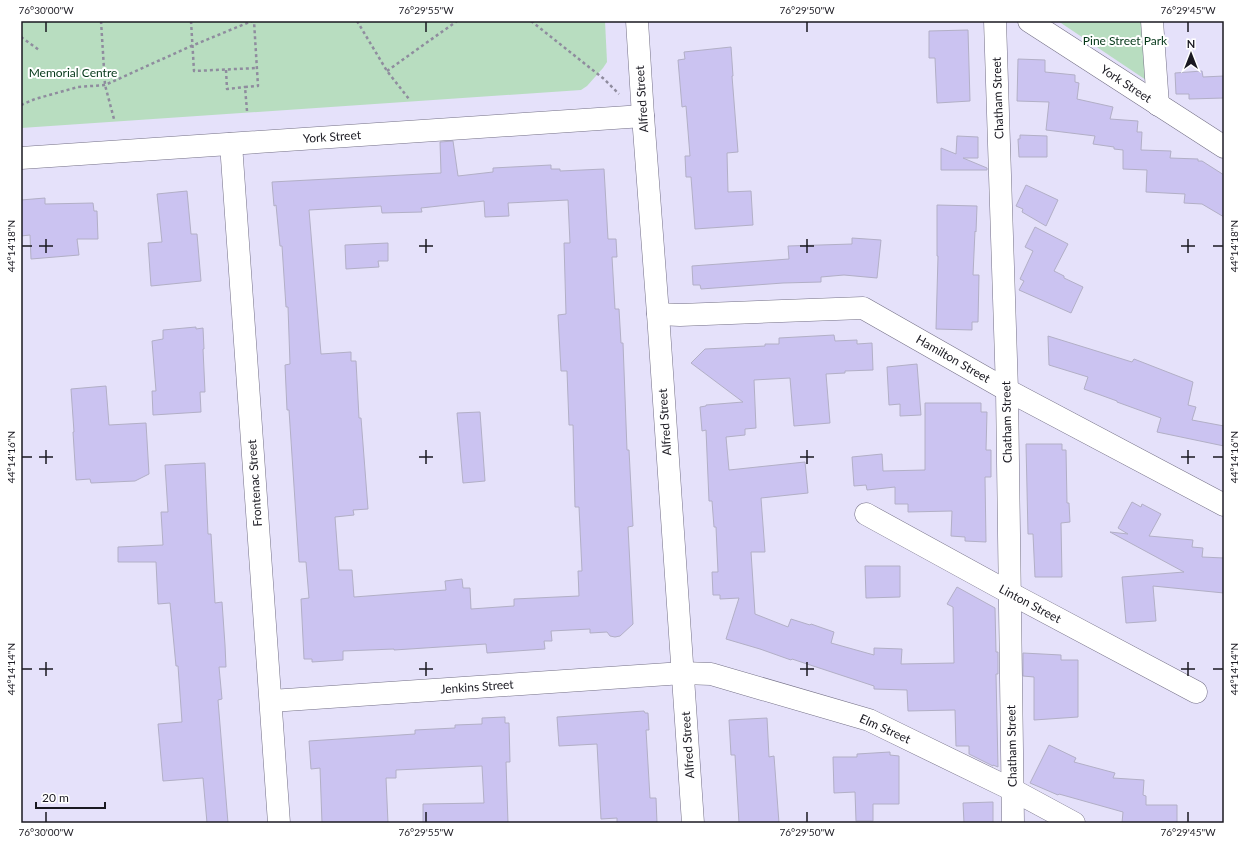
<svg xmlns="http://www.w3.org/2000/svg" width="1245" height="844" font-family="Lato,sans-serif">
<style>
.green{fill:#b8ddc0}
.building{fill:#cbc3f1;stroke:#b2afc6;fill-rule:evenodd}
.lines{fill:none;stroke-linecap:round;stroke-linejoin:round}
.minor-casing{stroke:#747086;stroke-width:23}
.path{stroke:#8f8c9e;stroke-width:2.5;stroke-dasharray:3 3;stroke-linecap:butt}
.minor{stroke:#fff;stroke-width:22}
.ticks{fill:none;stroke:#1a1921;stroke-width:1.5}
.labels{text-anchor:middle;stroke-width:4;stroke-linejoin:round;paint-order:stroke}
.park-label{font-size:12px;fill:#043718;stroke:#fff}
.street-label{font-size:12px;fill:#1a1921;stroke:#fff}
.neatline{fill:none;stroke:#1a1921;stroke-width:1.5}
.ticks-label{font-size:10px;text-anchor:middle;fill:#1a1921}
</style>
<rect width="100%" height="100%" fill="#e5e1fa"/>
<g class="green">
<polygon points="21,21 605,21 607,62 603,68 587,86 581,90 21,128"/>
<polygon points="1058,21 1145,21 1149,82"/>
</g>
<g class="building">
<polygon points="968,30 970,101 937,103 935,58 929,58 929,31"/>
<polygon points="731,47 733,76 732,76 738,152 727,153 728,192 751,191 753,225 695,229 691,177 686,177 685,156 690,156 686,106 682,107 678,60 685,59 684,52"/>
<polygon points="1018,59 1045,60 1045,72 1075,75 1075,82 1079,83 1077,99 1113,107 1110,119 1138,121 1137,132 1142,132 1141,150 1171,151 1170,158 1198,159 1198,161 1202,161 1224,175 1224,217 1202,204 1184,203 1185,194 1146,192 1147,170 1123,169 1123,150 1114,149 1114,147 1093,144 1095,136 1046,130 1049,102 1017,101"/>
<polygon points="1202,71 1203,77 1224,76 1224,98 1189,99 1189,94 1176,94 1175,73"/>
<polygon points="1020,135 1047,136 1047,157 1019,157 1018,139 1020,139"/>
<polygon points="957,136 978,137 978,158 963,158 987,168 987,170 941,170 941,148 956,154"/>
<path d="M 453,141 L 458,176 L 493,172 L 493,168 L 551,165 L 551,169 L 560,169 L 560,171 L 604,169 L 608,239 L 616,239 L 617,257 L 612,257 L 615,309 L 619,309 L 621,343 L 623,343 L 627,450 L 629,450 L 633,526 L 628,527 L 633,624 L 620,636 L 615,637 L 610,636 L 607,632 L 590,633 L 590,629 L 551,631 L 552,641 L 544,641 L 545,649 L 487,653 L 486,644 L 394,650 L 394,649 L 343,651 L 343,660 L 312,662 L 312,659 L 304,659 L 301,599 L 309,598 L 306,562 L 299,562 L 289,410 L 287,410 L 285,365 L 290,364 L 288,307 L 286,307 L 282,246 L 280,246 L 276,205 L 274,206 L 272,182 L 441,173 L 440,142 ZM 568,200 L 570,243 L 564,243 L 566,314 L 558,315 L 561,371 L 567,371 L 569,425 L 573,425 L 575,507 L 579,507 L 582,571 L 578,571 L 579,596 L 514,599 L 514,606 L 471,609 L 470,588 L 463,588 L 462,579 L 445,581 L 446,590 L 354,597 L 352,570 L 339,570 L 335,517 L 354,515 L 353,510 L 368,509 L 361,418 L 359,418 L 356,361 L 351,361 L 351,352 L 321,354 L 309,210 L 381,206 L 382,213 L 422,212 L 421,208 L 484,201 L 485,217 L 509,216 L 508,203 Z"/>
<polygon points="1026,185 1058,200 1046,226 1022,212 1023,209 1016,206"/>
<polygon points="187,191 191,234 197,234 201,281 151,286 148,243 162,242 157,194"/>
<polygon points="45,198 45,204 93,203 94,211 97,211 98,239 77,239 79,255 31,259 30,235 21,236 21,200"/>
<polygon points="937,205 977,206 976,232 975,231 973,275 979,275 978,322 972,322 972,330 936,329 938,256 937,256"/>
<polygon points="1035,227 1068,244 1054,271 1064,276 1064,278 1083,287 1071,313 1019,290 1024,281 1020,279 1033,251 1025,247"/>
<polygon points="852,238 881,240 877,278 844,275 821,277 821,282 783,283 701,289 700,285 693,285 692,266 789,259 788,246 852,244"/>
<polygon points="388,243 388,261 378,261 379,267 346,269 345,245"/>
<polygon points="196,327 196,329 203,328 204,349 203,349 205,392 200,392 201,412 153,415 152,391 156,391 152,341 163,339 163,330"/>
<polygon points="834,335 835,341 857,340 857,344 872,343 873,370 845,371 845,373 826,374 830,423 794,426 790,378 754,380 756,428 745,429 745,435 726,437 729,470 805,462 808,493 761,498 765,552 751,552 755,614 788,627 791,619 810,625 811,624 834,632 831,643 874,655 874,648 902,649 901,664 954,663 953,607 947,604 957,587 995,608 996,652 998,652 998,674 996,674 998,767 993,765 993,766 969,754 969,746 956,746 955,710 908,711 907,690 874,689 874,686 792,659 791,660 760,649 726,639 739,598 720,599 720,595 713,595 712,572 718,572 716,527 714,527 712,501 709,501 706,430 702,431 700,407 706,406 706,405 743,402 691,363 705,349 765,346 765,344 779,344 779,338"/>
<polygon points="1048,336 1132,362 1134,359 1193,382 1188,405 1196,407 1192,420 1224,426 1224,446 1157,432 1161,418 1117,402 1117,401 1084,389 1088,377 1049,365"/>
<polygon points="917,364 921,415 900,416 900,404 889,405 887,367"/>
<polygon points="106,386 109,425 146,423 149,474 135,481 91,483 90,479 76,480 73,432 74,432 71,389"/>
<polygon points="925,403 981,403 981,412 987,412 986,450 991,450 991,477 985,477 986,542 965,541 965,537 951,536 952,511 908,512 908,504 895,504 895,487 867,490 866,485 854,486 852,457 882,454 883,471 925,470"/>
<polygon points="480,412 485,481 463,483 457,413"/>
<polygon points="1026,444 1062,444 1062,450 1066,450 1067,503 1069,503 1070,522 1061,523 1062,577 1035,577 1033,534 1028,534"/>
<polygon points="205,463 208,534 211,534 215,603 222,602 225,645 226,667 219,667 222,699 218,700 228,823 207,823 203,778 163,781 158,724 182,722 178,666 176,666 170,603 158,604 156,562 118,562 118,547 163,545 161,512 168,512 165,465"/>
<polygon points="1132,502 1141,507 1142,504 1161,514 1149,536 1193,540 1192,547 1203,548 1202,557 1224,558 1224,593 1153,586 1156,621 1126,623 1122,577 1184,572 1110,532 1128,534 1118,528"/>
<polygon points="865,566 900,566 900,597 866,598"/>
<polygon points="1023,653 1061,655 1061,660 1078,660 1078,717 1034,720 1034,677 1023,676"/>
<polygon points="644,711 645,713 648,713 649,730 646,730 650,798 656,798 657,823 617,823 617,818 601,819 597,744 559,746 557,717"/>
<polygon points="505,717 505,723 509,723 510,762 506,762 508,823 423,823 423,804 484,803 482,766 396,770 396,778 386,778 388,823 322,823 320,768 311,769 309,741 415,734 415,730 455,728 455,725 482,724 482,718"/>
<polygon points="767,718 769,757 774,756 779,823 739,823 735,755 731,755 729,720"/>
<polygon points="1049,745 1076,758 1074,762 1115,773 1113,778 1144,780 1143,795 1146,796 1146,805 1177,805 1177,823 1122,823 1123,812 1059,794 1058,795 1030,783"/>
<polygon points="890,752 890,755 899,756 899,804 873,804 873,821 856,821 855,792 834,793 833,757 857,757 857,754"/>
<polygon points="993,802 993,823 964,823 963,803"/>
</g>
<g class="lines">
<defs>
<g id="minor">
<polyline points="637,21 643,116 658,314 693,823"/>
<polyline points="995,21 1007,390 1013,823"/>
<polyline points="1029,21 1224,147"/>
<polyline points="1152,21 1158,105"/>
<polyline points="231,144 279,823"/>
<polyline points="21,158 643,116"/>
<polyline points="658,314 680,315 863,308 1007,390 1224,505"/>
<polyline points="866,514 1021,599 1196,692"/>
<polyline points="271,701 683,673 711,674 869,720 1013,790 1074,823"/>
</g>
</defs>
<use href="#minor" class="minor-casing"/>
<g class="path">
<polyline points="101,21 105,85 114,119"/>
<polyline points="191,21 194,71 257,68"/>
<polyline points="357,21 387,71 409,99"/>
<polyline points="531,21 604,79 619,94"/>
<polyline points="21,37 39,50"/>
<polyline points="226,70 227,89 245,87"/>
<polyline points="387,71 457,21"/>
<polyline points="21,105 35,99 78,87 105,85 189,47 252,21"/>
<polyline points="247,111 245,87 258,86 254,21"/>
</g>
<use href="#minor" class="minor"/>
</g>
<path class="ticks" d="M 46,22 L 46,32M 426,22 L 426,32M 807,22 L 807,32M 1188,22 L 1188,32M 46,239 L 46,253M 426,239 L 426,253M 807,239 L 807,253M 1188,239 L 1188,253M 22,246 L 32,246M 39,246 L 53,246M 419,246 L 433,246M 800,246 L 814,246M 1181,246 L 1195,246M 1213,246 L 1223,246M 46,450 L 46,464M 426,450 L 426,464M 807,450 L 807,464M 1188,450 L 1188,464M 22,457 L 32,457M 39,457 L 53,457M 419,457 L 433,457M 800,457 L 814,457M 1181,457 L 1195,457M 1213,457 L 1223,457M 46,662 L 46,676M 426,662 L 426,676M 807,662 L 807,676M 1188,662 L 1188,676M 22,669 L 32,669M 39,669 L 53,669M 419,669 L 433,669M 800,669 L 814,669M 1181,669 L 1195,669M 1213,669 L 1223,669M 46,812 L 46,822M 426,812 L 426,822M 807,812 L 807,822M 1188,812 L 1188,822"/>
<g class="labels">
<g class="park-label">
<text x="1125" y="45">Pine Street Park</text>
<text x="73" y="77">Memorial Centre</text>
</g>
<g class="street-label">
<text transform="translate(1126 84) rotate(33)" y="4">York Street</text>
<text transform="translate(998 98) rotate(-92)" y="4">Chatham Street</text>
<text transform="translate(642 99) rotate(-94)" y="4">Alfred Street</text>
<text transform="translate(332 137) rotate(-4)" y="4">York Street</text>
<text transform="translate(953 359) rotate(30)" y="4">Hamilton Street</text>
<text transform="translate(665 422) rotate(-94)" y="4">Alfred Street</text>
<text transform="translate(1007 422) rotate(-91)" y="4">Chatham Street</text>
<text transform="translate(255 483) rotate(-94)" y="4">Frontenac Street</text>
<text transform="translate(1030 604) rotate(28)" y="4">Linton Street</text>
<text transform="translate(477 687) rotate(-4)" y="4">Jenkins Street</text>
<text transform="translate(885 729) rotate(24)" y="4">Elm Street</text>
<text transform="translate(688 745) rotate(-94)" y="4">Alfred Street</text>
<text transform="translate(1012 746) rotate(-91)" y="4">Chatham Street</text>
</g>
</g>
<rect width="1245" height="844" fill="none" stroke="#ffffff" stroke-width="44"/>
<g transform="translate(1191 54)" stroke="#ffffff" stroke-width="3" paint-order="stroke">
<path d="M0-3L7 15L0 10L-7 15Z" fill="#1a1921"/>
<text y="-6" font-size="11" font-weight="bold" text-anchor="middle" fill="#1a1921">N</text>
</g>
<path d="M36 802v6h69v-6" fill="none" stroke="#1a1921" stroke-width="2"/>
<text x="42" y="802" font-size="12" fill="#1a1921" stroke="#ffffff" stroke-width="3" paint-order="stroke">20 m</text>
<rect x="22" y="22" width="1201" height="800" class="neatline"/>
<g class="ticks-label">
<text x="46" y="14">76°30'00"W</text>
<text x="426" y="14">76°29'55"W</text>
<text x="807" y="14">76°29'50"W</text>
<text x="1188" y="14">76°29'45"W</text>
<text transform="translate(11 246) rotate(-90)" y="4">44°14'18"N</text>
<text transform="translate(1234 246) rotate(-90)" y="4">44°14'18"N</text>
<text transform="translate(11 457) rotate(-90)" y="4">44°14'16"N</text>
<text transform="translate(1234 457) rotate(-90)" y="4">44°14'16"N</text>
<text transform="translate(11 669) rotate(-90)" y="4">44°14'14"N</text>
<text transform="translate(1234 669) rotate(-90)" y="4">44°14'14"N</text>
<text x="46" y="836">76°30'00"W</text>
<text x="426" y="836">76°29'55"W</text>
<text x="807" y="836">76°29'50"W</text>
<text x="1188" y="836">76°29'45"W</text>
</g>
</svg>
